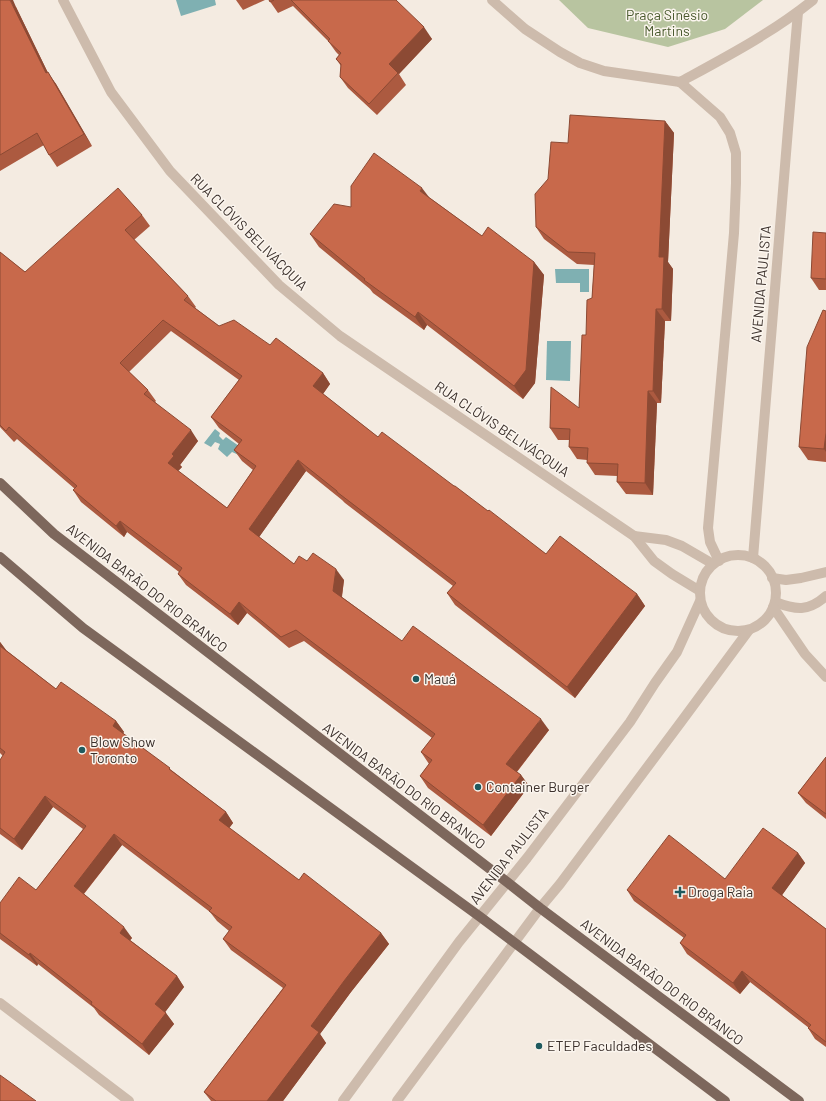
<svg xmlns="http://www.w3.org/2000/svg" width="826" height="1101" font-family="Barlow,sans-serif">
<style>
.green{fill:#b8c4a0}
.water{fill:#7fb0b2}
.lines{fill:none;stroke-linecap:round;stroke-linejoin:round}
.minor{stroke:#cdbbac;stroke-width:10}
.major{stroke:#7d675c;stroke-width:10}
.wall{fill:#ac5a40;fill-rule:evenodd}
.shaded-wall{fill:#8c4a34}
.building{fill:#c8694b;stroke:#8c4a34;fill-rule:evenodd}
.poi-dot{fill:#1f5a5e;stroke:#fbf5ee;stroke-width:1.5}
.labels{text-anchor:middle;stroke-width:3;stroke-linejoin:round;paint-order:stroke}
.park-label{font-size:14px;fill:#4a5a2e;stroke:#fbf5ee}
.street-label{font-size:14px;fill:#3b302b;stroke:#fbf5ee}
.poi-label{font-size:14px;fill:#3b302b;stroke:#fbf5ee;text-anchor:start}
</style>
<rect width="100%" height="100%" fill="#f4ebe1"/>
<polygon class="green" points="559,0 763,0 725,29 668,47 588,28"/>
<g class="water">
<polygon points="176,0 215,0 216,5 181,16"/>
<polygon points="555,269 589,269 589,292 580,292 580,283 556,283"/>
<polygon points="547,341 571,341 570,381 546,380"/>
<polygon points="215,429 220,433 219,436 223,440 226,437 239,446 241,456 232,452 227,457 218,449 220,444 215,442 211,447 204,443"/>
</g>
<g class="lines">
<g class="minor">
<polyline points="63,0 111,92 170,171 279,285 340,336 634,536 654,561 672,574 700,591"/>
<polyline points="492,0 525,29 560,52 580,63 604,71 680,82"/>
<polyline points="680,82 720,117 730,133 736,153 736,183 734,233 708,528 710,542 719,561"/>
<path d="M 680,82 C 726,57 772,33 813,0"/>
<polyline points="634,536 666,540 682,546 713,564"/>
<circle cx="738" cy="593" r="38"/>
<polyline points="753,558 788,129 798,12"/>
<polyline points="772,578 786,580 801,578 826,572"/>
<path d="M 775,602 C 796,610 808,612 826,596"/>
<polyline points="773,607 805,654 826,677"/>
<polyline points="0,1003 129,1101"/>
<polyline points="343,1101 459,942 527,858 630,722 655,683 677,652 700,601"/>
<polyline points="397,1101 540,908 560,884 681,722 749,630"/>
</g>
<g class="major">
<polyline points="0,483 54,534 507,882 540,908 799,1101"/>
<polyline points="0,557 83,628 479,916 725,1101"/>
</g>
</g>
<g class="wall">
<polygon points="0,0 16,7 48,73 56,84 92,146 57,167 49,155 44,145 0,171"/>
<polygon points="236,0 265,0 243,10"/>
<polygon points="269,0 396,0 432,39 399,74 406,85 377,115 348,88 340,77 341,66 336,59 339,55 336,52 328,41 293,6 278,13"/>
<polygon points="665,121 674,133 668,262 673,269 671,321 665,321 661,403 657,403 653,495 626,494 617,482 617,476 595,475 587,463 587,460 577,459 569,447 569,440 558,440 550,428 579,408 586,335 592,298 594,265 577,264 544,239 536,227 548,179 568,143"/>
<polygon points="430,198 482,236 534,262 544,275 535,383 523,399 427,325 424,330 373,293 370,289 319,247 310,234 351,207"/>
<path d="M 142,215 L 150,226 L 134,240 L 188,296 L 196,307 L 195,308 L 219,326 L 270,345 L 323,373 L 330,384 L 323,394 L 378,437 L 454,486 L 546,554 L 637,594 L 645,606 L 575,698 L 455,605 L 447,593 L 453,586 L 345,503 L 342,500 L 306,471 L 259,537 L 294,564 L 307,561 L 344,580 L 342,597 L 402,641 L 549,730 L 517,772 L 521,775 L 529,786 L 491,836 L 428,788 L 420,776 L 429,764 L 421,752 L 432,738 L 304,641 L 289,648 L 247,613 L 238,625 L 186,585 L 178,574 L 179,572 L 127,532 L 124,537 L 81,502 L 73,490 L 75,489 L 17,439 L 14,442 L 0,427 L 0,252 L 25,272 ZM 171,331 L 239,380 L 211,417 L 219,428 L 239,444 L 234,450 L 242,461 L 253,470 L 227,508 L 178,471 L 182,467 L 180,465 L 198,441 L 155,402 L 156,401 L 148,390 L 129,372 Z"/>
<polygon points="826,233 826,290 819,290 811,278"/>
<polygon points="826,311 826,462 808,460 799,447"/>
<polygon points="0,642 6,650 56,689 116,721 124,732 123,733 226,812 233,823 229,828 299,880 381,933 389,944 351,992 320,1034 326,1043 283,1101 211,1101 204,1092 283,988 231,950 223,939 229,931 217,921 210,912 122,845 84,894 132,938 130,940 177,976 184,987 165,1012 174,1024 149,1055 99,1015 94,1008 38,964 37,966 0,939 0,903 36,890 83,829 53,807 22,850 0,834 0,760 3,756 0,753"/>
<polygon points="826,757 826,819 806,803 798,793"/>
<polygon points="798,853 805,863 782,895 826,929 826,1047 815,1039 808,1028 809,1028 750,982 740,994 687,954 680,943 684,938 634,901 627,890 725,879"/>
</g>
<g class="shaded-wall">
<polygon points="10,0 13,0 16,7 48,73 56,84 92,146 84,134 46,73"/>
<polygon points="424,27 432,39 399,74 389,64"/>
<polygon points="665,121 674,133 668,262 673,269 671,321 662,309 659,257"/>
<polygon points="422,188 432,201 420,191"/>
<polygon points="534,262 544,275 535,383 523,399 514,386"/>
<polygon points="656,309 665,321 661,403 653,391"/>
<polygon points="418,312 427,325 424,330 415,317"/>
<polygon points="323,373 330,384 320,398 313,386"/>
<polygon points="648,391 657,403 653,495 645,483"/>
<polygon points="191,430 198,441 180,465 182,467 175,474 168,463 172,454"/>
<polygon points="826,433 826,452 824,449"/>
<polygon points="298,460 306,471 257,540 249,529"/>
<polygon points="120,521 127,532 124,537 116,526"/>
<polygon points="336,569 344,580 341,602 333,591"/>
<polygon points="637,594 645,606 575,698 567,687"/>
<polygon points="239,602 247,613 238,625 230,614"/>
<polygon points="0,642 6,650 0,649"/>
<polygon points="541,719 549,730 514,775 506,764"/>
<polygon points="116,721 124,732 120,737 113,726"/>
<polygon points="521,775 529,786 491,836 483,825"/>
<polygon points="45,796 53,807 22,850 14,839"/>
<polygon points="226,812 233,823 227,831 219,820"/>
<polygon points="114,834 122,845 81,897 74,886"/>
<polygon points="798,853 805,863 780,898 772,888"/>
<polygon points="124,927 132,938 127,944 120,933"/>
<polygon points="381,933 389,944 351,992 320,1034 326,1043 283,1101 267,1101 311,1026 344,981"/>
<polygon points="30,953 38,964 37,966 29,955"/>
<polygon points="742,971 750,982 740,994 733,983"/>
<polygon points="177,976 184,987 163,1015 155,1004"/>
<polygon points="166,1013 174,1024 149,1055 142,1044"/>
</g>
<g class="building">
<polygon points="0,0 10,0 46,73 48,72 84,134 49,155 37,133 0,155"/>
<polygon points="269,0 274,0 270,2"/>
<polygon points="291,0 396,0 424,27 389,64 398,73 369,104 340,77 341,64 336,59 341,53 328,41 330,39"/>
<polygon points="570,115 665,121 659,257 664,257 662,309 656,309 653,391 648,391 645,483 617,482 618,464 587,463 588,448 569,447 570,429 550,428 551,387 579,408 582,335 586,335 587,300 592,298 595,253 568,252 536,227 535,194 548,179 551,142 568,143"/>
<polygon points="374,153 422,188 420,191 482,236 488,227 534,262 526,370 514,386 418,312 415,317 364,280 365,279 310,234 334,204 351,207 351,186"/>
<path d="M 118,188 L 142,215 L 125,230 L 188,296 L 184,300 L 219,326 L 234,320 L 270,345 L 276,338 L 323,373 L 313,386 L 378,437 L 382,432 L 454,486 L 455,486 L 488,511 L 489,510 L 546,554 L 560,536 L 637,594 L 567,687 L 447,593 L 456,583 L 337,492 L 337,491 L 298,460 L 249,529 L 294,564 L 299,556 L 307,561 L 313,553 L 336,569 L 333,591 L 402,641 L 413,626 L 541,719 L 506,764 L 521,775 L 483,825 L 420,776 L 432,760 L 421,752 L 435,734 L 296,630 L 281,637 L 239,602 L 230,614 L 178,574 L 182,568 L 120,521 L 116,526 L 73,490 L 77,486 L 9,427 L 6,431 L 0,425 L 0,252 L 25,272 ZM 163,320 L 242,376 L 211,417 L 242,440 L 234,450 L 256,466 L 227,508 L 168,463 L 174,456 L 172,454 L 191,430 L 144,394 L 148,390 L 120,363 Z"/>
<polygon points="813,232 826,233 826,279 811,278"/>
<polygon points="823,310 826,311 826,433 824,449 799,447 807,347"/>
<polygon points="0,646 56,689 61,682 116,721 113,726 170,768 169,769 226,812 219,820 299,880 304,873 381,933 344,981 311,1026 319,1032 267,1101 216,1101 204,1092 286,985 223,939 232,927 209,911 212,908 114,834 74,886 124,927 120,933 177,976 155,1004 166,1013 142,1044 91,1004 92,1002 30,953 29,955 0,933 0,903 19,877 36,890 86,826 45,796 14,839 0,828 0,760 5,752 0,748"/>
<polygon points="826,757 826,814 798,793"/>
<polygon points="763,828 798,853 772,888 826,929 826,1042 808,1028 811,1025 742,971 733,983 680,943 686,935 627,890 669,835 725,879"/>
<polygon points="0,1075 36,1101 0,1101"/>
</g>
<g class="poi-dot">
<circle cx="416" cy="679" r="4"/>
<circle cx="82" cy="750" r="4"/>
<circle cx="478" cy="787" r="4"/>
<path d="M678 886h4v4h4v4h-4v4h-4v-4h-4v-4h4z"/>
<circle cx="539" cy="1046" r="4"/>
</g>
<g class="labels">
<g class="park-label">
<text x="667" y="20">Praça Sinésio<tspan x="667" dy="16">Martins</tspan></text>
</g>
<g class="street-label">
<text transform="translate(249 232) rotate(45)" y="5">RUA CLÓVIS BELIVÁCQUIA</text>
<text transform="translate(761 284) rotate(-85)" y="5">AVENIDA PAULISTA</text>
<text transform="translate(502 429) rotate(34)" y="5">RUA CLÓVIS BELIVÁCQUIA</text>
<text transform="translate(147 588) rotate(38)" y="5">AVENIDA BARÃO DO RIO BRANCO</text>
<text transform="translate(404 786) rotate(37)" y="5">AVENIDA BARÃO DO RIO BRANCO</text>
<text transform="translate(509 856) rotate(-52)" y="5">AVENIDA PAULISTA</text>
<text transform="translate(662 982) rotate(37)" y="5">AVENIDA BARÃO DO RIO BRANCO</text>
</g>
<g class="poi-label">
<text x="424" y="684">Mauá</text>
<text x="90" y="747">Blow Show<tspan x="90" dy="16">Toronto</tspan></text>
<text x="486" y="792">Container Burger</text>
<text x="688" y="897">Droga Raia</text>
<text x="547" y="1051">ETEP Faculdades</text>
</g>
</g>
</svg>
